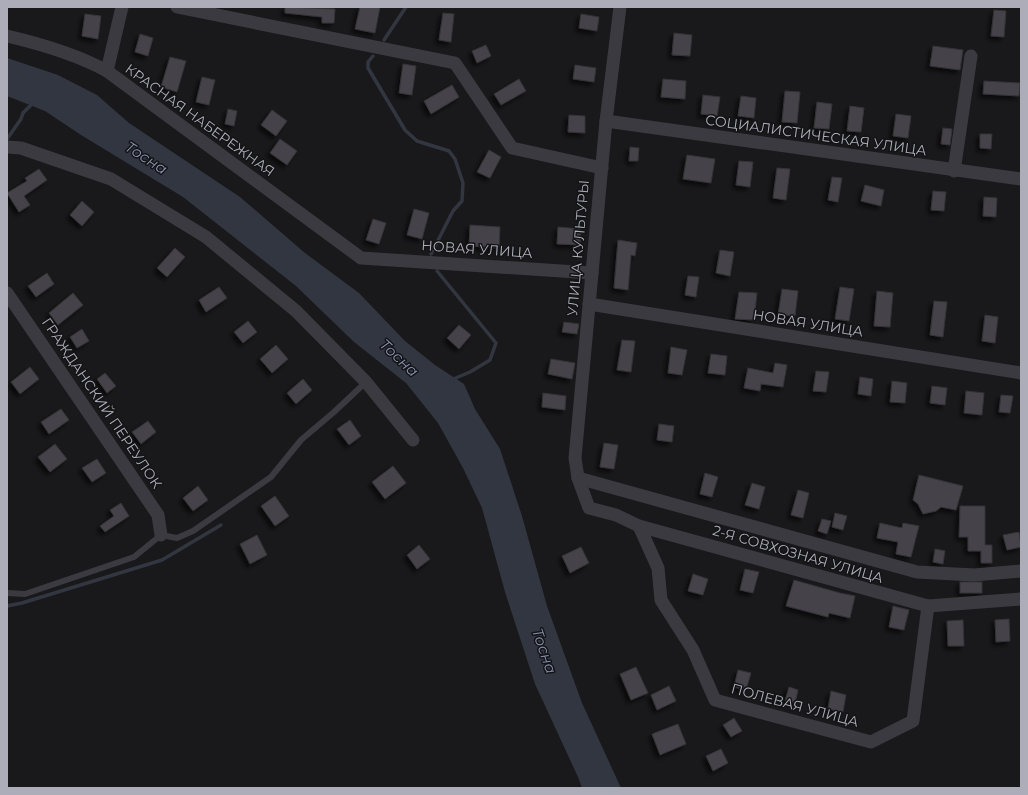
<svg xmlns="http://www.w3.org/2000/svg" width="1028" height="795" font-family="Montserrat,sans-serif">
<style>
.water{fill:#323640}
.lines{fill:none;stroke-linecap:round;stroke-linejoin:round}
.stream{stroke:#323640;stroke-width:3.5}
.building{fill:#444348;stroke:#343337;filter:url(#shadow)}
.lane{stroke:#3b3a40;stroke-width:6}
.street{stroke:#3b3a40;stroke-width:13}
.labels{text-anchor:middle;stroke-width:3;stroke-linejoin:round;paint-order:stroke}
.street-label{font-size:14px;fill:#acadb9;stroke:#141416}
.water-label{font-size:15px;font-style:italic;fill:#8791b1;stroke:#141416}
</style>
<defs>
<filter id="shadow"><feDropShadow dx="-3.5" dy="3.5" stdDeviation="2" flood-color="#0009"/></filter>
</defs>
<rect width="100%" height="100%" fill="#19191b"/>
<polygon class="water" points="7,58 58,75 97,95 129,123 240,197 305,253 359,293 405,341 435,365 464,384 475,409 500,449 522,516 547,606 582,703 621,788 582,788 578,777 535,684 505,592 482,508 463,468 438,423 406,383 354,342 296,286 183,197 81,135 45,111 7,96"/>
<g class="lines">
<g class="stream">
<polyline points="384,40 406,7"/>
<polyline points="373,56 368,62 368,68 405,130 417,141 449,151 455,159 463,183 462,201 453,211 431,254"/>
<polyline points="7,139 21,119 23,113 34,102"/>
<polyline points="437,271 496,343 490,360 470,372 451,380"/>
<polyline points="7,606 22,603 162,560 221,525"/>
</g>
</g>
<g class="building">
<polygon points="285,7 335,9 334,23 322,23 322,17 285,13"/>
<polygon points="360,7 380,7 375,33 355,29"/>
<polygon points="994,10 1006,11 1004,37 991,36"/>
<polygon points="443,13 454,14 451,42 439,40"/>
<polygon points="85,14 101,16 98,39 82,36"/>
<polygon points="581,14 599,17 597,31 579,28"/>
<polygon points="674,33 692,35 690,56 672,55"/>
<polygon points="140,34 153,38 148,56 135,52"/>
<polygon points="486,45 491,56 477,63 472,51"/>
<polygon points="933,46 963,50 960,70 930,66"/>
<polygon points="170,57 186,61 177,92 161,87"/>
<polygon points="403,64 416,66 412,95 399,93"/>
<polygon points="575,65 596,68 594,82 573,79"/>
<polygon points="202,77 215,80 209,105 196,102"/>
<polygon points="519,79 526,91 501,105 494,94"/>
<polygon points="663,79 686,81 685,99 661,97"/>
<polygon points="984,81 1020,83 1019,96 983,94"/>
<polygon points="452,85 459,97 431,114 424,101"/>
<polygon points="785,91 800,92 797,123 782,122"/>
<polygon points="703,95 720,97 717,116 701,114"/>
<polygon points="741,96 756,98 754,118 738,116"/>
<polygon points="817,102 832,104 829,129 814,128"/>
<polygon points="850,106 864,108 861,132 847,131"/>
<polygon points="228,109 237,111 234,126 225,124"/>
<polygon points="272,110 287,121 276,136 261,125"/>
<polygon points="896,114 911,116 908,138 893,136"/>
<polygon points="569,115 585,116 585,133 568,132"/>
<polygon points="943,128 952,129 950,145 941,144"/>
<polygon points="980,134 992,134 991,149 980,148"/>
<polygon points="280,139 297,151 287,165 270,153"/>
<polygon points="630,147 639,148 638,161 629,161"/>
<polygon points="489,150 501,157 490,178 477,172"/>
<polygon points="687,155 715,159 711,183 683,179"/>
<polygon points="739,161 753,162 750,187 736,185"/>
<polygon points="777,168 790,169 786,200 773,198"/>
<polygon points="39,169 47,180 24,196 30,205 19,212 7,193 27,181 25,178"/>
<polygon points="832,177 842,178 838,202 828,200"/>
<polygon points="865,185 884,190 881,206 861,201"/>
<polygon points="933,191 946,192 944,211 931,210"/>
<polygon points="984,197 997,198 996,217 983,216"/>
<polygon points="82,201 94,212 82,226 70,215"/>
<polygon points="414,209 429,213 422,239 407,235"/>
<polygon points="373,219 386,223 379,244 366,240"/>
<polygon points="470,225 500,227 499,248 469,246"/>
<polygon points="558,227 581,229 580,245 557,244"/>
<polygon points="618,240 637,243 635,256 631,255 628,290 614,288"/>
<polygon points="175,248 185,257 167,277 157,268"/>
<polygon points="720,250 734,252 730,276 716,273"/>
<polygon points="47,273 54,284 36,297 28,286"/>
<polygon points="688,276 699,277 696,297 685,295"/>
<polygon points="219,287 227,298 206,312 199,300"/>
<polygon points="840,287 854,289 849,321 835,319"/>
<polygon points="782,289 798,291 795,316 778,315"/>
<polygon points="877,291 893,293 890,327 874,326"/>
<polygon points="739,292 757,293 754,320 735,319"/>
<polygon points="73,293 83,305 58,325 49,313"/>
<polygon points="934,301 947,302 943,337 930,335"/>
<polygon points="985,315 998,317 995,343 982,341"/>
<polygon points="248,321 257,332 243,343 234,332"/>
<polygon points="564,322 579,324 577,334 562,332"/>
<polygon points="459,325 471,335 459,349 447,338"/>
<polygon points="82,329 89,341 77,348 70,337"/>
<polygon points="622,340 635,341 631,372 617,370"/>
<polygon points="276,345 288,359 272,373 260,359"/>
<polygon points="671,347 687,350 682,375 668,373"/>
<polygon points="711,354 727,356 725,375 708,373"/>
<polygon points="551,359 575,363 572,379 548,374"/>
<polygon points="775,363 787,365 783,387 761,384 760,391 744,388 748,368 773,373"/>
<polygon points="30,367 39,379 20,394 11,382"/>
<polygon points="816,371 829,372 826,392 813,391"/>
<polygon points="105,373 116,386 107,393 97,379"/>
<polygon points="860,377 873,379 871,396 858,394"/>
<polygon points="303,379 312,390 296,404 287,393"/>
<polygon points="892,381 907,383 905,403 890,402"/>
<polygon points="932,386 947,388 945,405 930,403"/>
<polygon points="966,391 984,393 982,415 964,413"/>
<polygon points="543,393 566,396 565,410 542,407"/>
<polygon points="1001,395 1013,396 1010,413 999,412"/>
<polygon points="61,409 69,420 49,434 41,422"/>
<polygon points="350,420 361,436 349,445 337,429"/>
<polygon points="148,421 156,432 141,444 132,432"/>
<polygon points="659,424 674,426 672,442 657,440"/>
<polygon points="604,443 618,445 614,469 600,467"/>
<polygon points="55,444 67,459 50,472 38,457"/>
<polygon points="97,459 106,473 92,482 82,468"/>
<polygon points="393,466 406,483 385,499 372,482"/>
<polygon points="705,473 718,477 712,497 700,494"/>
<polygon points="919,475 963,486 956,510 941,507 936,511 923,514 918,504 913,500"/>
<polygon points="752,483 765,487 759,509 745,505"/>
<polygon points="198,486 208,500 193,511 183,498"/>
<polygon points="798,490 809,493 803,518 791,515"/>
<polygon points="275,496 289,516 275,526 261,506"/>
<polygon points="121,503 129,516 105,532 100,526 114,516 110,510"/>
<polygon points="960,506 985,506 985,545 992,545 992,563 981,563 981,551 968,551 968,537 959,537"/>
<polygon points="835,513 847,516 843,530 832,527"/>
<polygon points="822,519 831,521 827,534 818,531"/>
<polygon points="880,523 902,528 903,523 919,526 911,557 896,554 898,542 877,538"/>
<polygon points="1019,532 1021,547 1007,550 1003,535"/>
<polygon points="257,535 267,555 250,564 240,544"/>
<polygon points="419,545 430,559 417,569 407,555"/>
<polygon points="581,547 589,563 570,573 562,556"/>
<polygon points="935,549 945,551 943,564 933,562"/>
<polygon points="745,569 759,572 753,593 740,590"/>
<polygon points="693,574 708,579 703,595 688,591"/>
<polygon points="794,580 840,593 855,596 850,618 829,613 828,617 786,606"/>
<rect x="960" y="582" width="22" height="11"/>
<polygon points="893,606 909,610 904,630 889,627"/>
<polygon points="1009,619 1010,641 996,642 995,620"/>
<polygon points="963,620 964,646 948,646 947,621"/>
<polygon points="636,667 648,693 631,700 620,674"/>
<polygon points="738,670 751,673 746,690 734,687"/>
<polygon points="669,686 676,701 657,710 651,695"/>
<polygon points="789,687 798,690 795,703 785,701"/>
<polygon points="831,691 846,695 843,712 828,709"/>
<polygon points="734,718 742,731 731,737 723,725"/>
<polygon points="678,724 686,744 660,755 652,734"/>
<polygon points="721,749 728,763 713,771 706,756"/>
</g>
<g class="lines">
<polyline class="lane" points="7,593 25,594 134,557 161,535 177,538 193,531 271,477 301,440 334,412 366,382"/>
<g class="street">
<polyline points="177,7 455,63 512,148 602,168"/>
<polyline points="620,7 606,121 575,458 578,478 589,508 616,515 639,526 928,606 1021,599"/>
<path d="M 7,36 C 41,44 76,54 107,71 L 361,258 L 592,273"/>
<polyline points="107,71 122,7"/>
<polyline points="606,121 1021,179"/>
<polyline points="7,147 21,148 111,179 206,237 296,311 366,382 413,440"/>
<polyline points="954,171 971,56"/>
<polyline points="7,293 158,515 161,535"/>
<polyline points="589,304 1021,373"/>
<polyline points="578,478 917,572 974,575 1021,571"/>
<polyline points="639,526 658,568 661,600 693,650 715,700 871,742 913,721 928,606"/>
</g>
</g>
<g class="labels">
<g class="street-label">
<text transform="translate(200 120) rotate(36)" y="5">КРАСНАЯ НАБЕРЕЖНАЯ</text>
<text transform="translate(816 135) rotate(8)" y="5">СОЦИАЛИСТИЧЕСКАЯ УЛИЦА</text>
<text transform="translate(578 248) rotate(-85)" y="5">УЛИЦА КУЛЬТУРЫ</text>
<text transform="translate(477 249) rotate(4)" y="5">НОВАЯ УЛИЦА</text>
<text transform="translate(808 323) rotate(9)" y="5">НОВАЯ УЛИЦА</text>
<text transform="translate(102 403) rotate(56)" y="5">ГРАЖДАНСКИЙ ПЕРЕУЛОК</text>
<text transform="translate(798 554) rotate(16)" y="5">2-Я СОВХОЗНАЯ УЛИЦА</text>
<text transform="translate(795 705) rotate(15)" y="5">ПОЛЕВАЯ УЛИЦА</text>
</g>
<g class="water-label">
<text transform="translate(146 158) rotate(33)" y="5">Тосна</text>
<text transform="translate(399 358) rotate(43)" y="5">Тосна</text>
<text transform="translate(544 651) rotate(71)" y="5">Тосна</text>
</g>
</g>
<rect width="1028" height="795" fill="none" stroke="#acadb9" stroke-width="16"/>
</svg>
